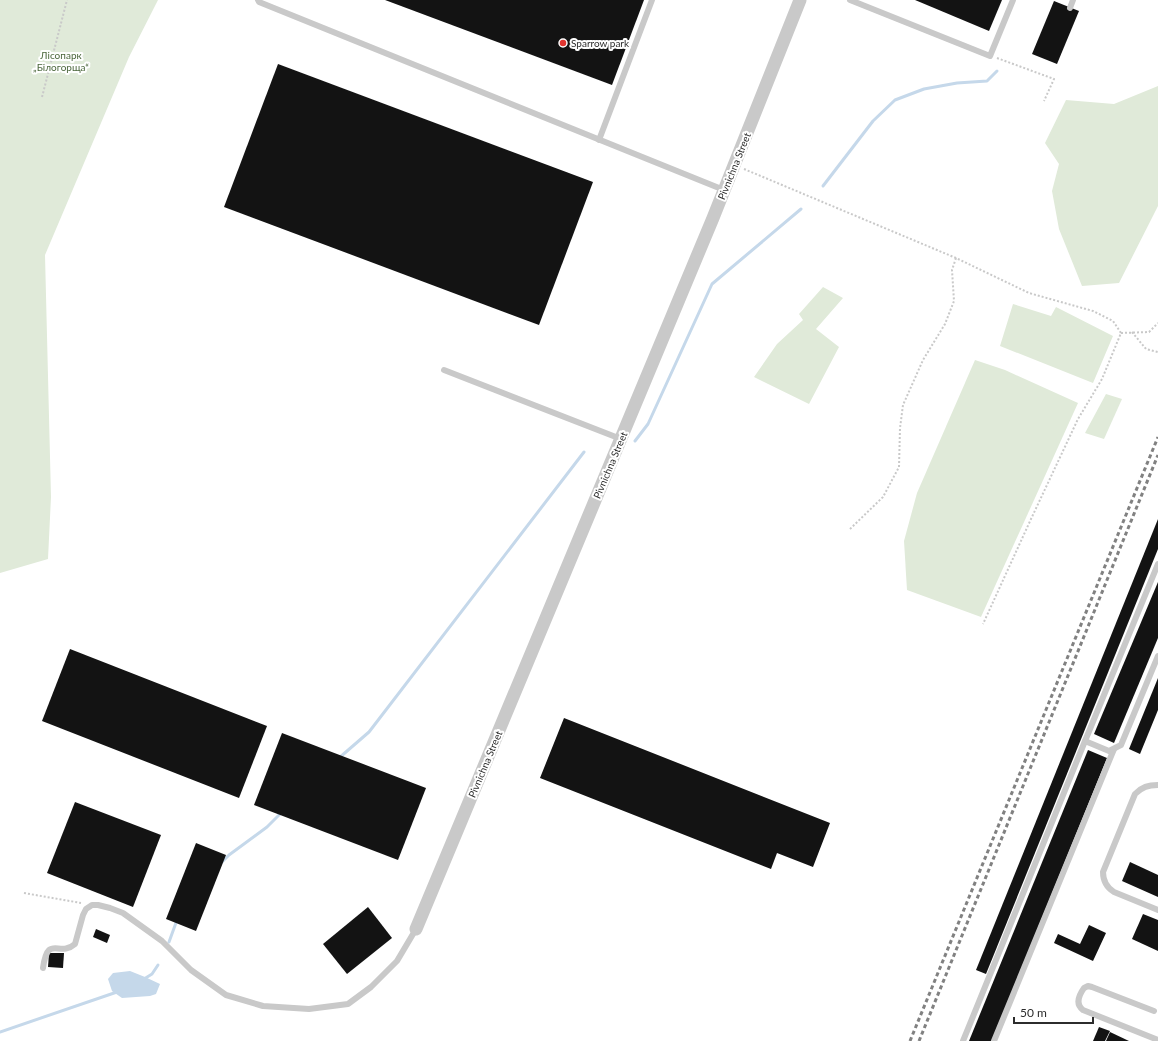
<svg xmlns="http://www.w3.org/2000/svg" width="1158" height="1041" font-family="Lato,sans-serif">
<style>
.green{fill:#e0ead9}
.water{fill:#c5d8ea}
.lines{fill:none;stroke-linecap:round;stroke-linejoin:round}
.stream{stroke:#c5d8ea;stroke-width:3}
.building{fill:#131313}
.path{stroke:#c9c9c9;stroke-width:2;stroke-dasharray:2 2;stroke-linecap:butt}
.lane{stroke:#c9c9c9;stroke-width:6}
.street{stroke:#c9c9c9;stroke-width:13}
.rail{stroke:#818181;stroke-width:3;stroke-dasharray:4 3;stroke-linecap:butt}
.poi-dot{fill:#e13530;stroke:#fff;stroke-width:1.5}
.labels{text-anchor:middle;stroke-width:4;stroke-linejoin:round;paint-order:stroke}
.poi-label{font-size:10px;fill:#2c2c2c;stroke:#fff;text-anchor:start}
.park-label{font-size:10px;fill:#4a663b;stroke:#fff}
.street-label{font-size:10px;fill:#2c2c2c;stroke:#fff}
</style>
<rect width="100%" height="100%" fill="#fff"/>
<g class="green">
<polygon points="0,0 158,0 129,57 45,255 51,497 48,559 0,573"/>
<polygon points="1158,86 1158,206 1119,283 1082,286 1059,229 1052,191 1059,164 1045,143 1066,100 1114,104"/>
<polygon points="823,287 843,298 816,329 839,347 809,404 754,377 777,344 803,320 799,314"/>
<polygon points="1013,304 1051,316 1056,307 1113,336 1093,383 1000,346"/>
<polygon points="975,360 1005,370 1078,403 981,617 907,590 904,541 917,493"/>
<polygon points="1106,394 1122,399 1104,439 1085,433"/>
</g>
<polygon class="water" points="130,971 145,977 160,984 156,994 150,996 122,998 112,991 108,979 113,973"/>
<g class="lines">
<g class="stream">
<polyline points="823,186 873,121 895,100 924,89 957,83 987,81 997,71"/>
<polyline points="635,441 648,424 712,284 801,209"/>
<polyline points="339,758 369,732 584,452"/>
<polyline points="221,863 229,855 267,827 281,813"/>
<polyline points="169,942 177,920"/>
<polyline points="144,979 152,974 158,965"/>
<polyline points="0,1032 117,992"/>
</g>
</g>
<g class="building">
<polygon points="385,0 644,0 612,85"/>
<polygon points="915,0 1002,0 989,31"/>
<polygon points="1054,1 1079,11 1057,64 1032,54"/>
<polygon points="278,64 593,182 539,325 224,207"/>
<polygon points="1158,519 1158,549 986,974 976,970"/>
<polygon points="1158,582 1158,638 1114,743 1094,734"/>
<polygon points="70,649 267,726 239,798 42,721"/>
<polygon points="1158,678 1158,710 1140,754 1129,749"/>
<polygon points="564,718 830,823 813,867 777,853 771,869 540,778"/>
<polygon points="282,733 426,788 398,860 254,805"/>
<polygon points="1088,750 1107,758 992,1041 969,1041"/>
<polygon points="75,802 161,835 133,907 47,873"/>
<polygon points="196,843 226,855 196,931 166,919"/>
<polygon points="1130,862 1158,875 1158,897 1122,881"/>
<polygon points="368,907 392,938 347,974 323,944"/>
<polygon points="1143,914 1158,920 1158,951 1132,939"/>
<polygon points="1089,925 1106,933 1093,961 1054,943 1058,934 1080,944"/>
<polygon points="96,929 110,935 107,943 93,937"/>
<polygon points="49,953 64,953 63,968 48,967"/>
<polygon points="1099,1027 1110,1031 1105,1041 1093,1041"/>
<polygon points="1110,1032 1129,1041 1106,1041"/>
</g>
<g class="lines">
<g class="path">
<polyline points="997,58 1054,79 1044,101"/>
<polyline points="42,97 67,0"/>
<polyline points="744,169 956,258 1029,293 1093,311 1113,321 1121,333 1102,379 1078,419 1031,519 983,624"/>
<polyline points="1132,332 1146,349 1158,352"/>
<polyline points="1121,333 1149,332 1158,323"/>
<polyline points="850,529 883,497 899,467 900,428 903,405 923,360 945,324 954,301 952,270 956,258"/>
<polyline points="24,893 81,903"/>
</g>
<g class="lane">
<polyline points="258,0 259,2 724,190"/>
<polyline points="850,0 990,56 1013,0"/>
<polyline points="1070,8 1073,0"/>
<polyline points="599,140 652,0"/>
<polyline points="444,370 621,439"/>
<polyline points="1085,741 1158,564"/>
<path d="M 1158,785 C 1148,785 1142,787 1135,794 L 1103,872 C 1103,881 1106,887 1114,892 L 1158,910"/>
<path d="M 43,968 C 48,933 59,958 75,944 L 83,915 L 86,909 L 92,905 L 98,905 L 110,908 L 123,913 L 162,941 L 191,970 L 226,995 L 263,1006 L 309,1009 L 348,1004 L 371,987 L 397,961 L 416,929"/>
<path d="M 1154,1011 L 1092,987 L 1088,986 L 1084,988 C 1079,995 1075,1004 1083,1010 L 1158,1040"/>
<polyline points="963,1041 1085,741 1109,751 1121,745 1158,656"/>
<polyline points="994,1041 1114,749"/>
</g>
<polyline class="street" points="416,929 713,218 800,0"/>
<g class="rail">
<polyline points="910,1041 1158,437"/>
<polyline points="919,1041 1158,455"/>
</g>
</g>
<circle class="poi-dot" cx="563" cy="43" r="4"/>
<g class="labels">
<g class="poi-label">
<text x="571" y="47">Sparrow park</text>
</g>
<g class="park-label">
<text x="61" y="59">Лісопарк<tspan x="61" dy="12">„Білогорща“</tspan></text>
</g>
<g class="street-label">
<text transform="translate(734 166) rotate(-68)" y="4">Pivnichna Street</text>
<text transform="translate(610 465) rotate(-67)" y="4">Pivnichna Street</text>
<text transform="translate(485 764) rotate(-67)" y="4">Pivnichna Street</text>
</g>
</g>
<path d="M1014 1017v6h79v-6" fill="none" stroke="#2c2c2c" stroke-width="2"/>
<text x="1020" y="1017" font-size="12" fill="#2c2c2c" stroke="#ffffff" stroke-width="3" paint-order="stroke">50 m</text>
</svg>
